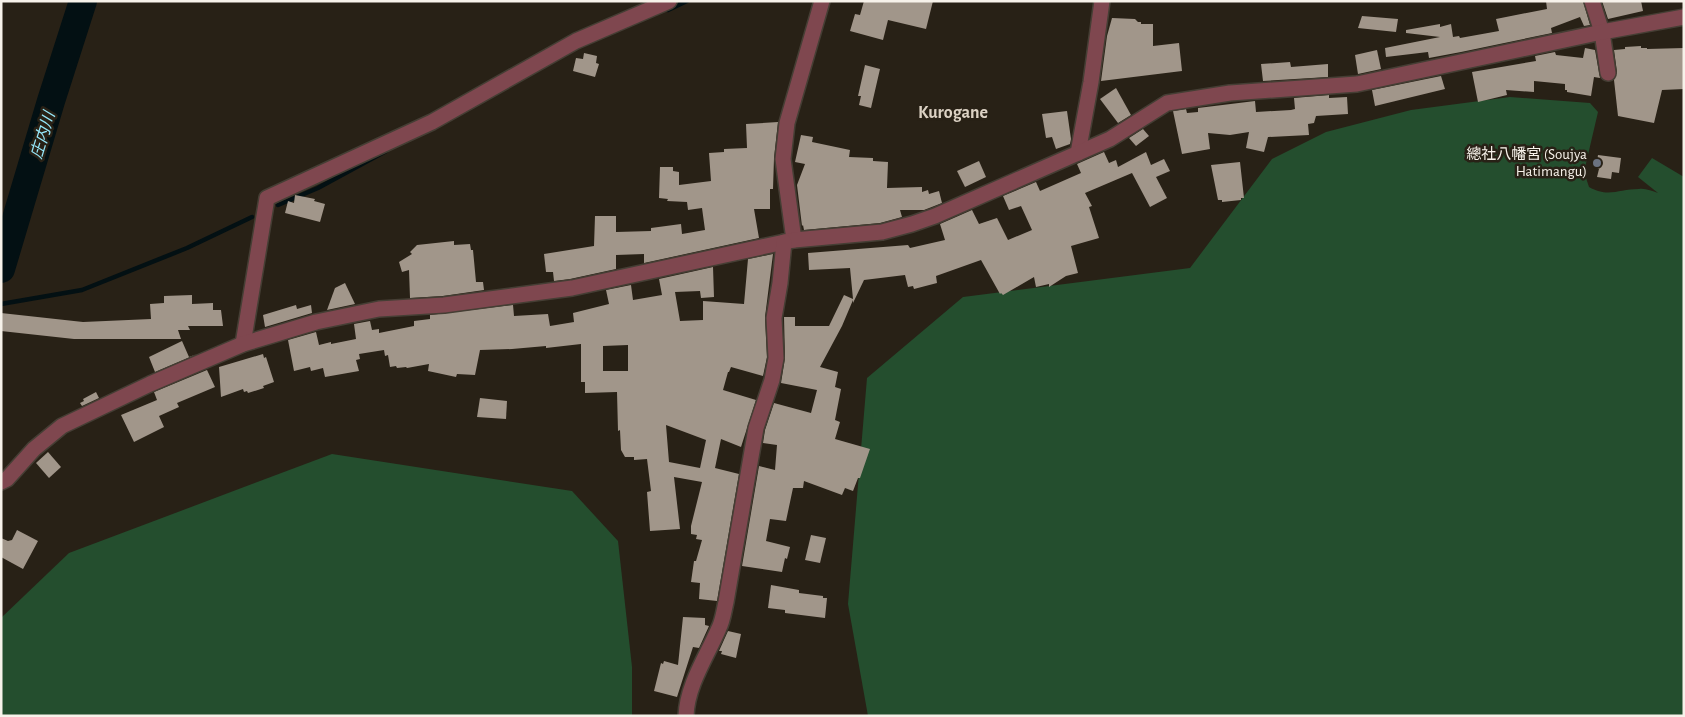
<svg xmlns="http://www.w3.org/2000/svg" width="1685" height="717" font-family="'Alegreya Sans','Noto Sans JP',sans-serif">
<style>
.green{fill:#244e2e}
.lines{fill:none;stroke-linecap:round;stroke-linejoin:round}
.stream{stroke:#031013;stroke-width:4.5}
.river{stroke:#031013;stroke-width:28}
.building{fill:#a1968a;fill-rule:evenodd}
.minor-casing{stroke:#453e34;stroke-width:18}
.minor{stroke:#7f474f;stroke-width:15}
.worship-dot{fill:#6b7280;stroke:#282116;stroke-width:2}
.labels{text-anchor:middle;stroke-width:5;stroke-linejoin:round;paint-order:stroke}
.poi-label{font-size:15px;fill:#f7f2ea;stroke:#282116;text-anchor:end}
.water-label{font-size:16px;font-style:italic;fill:#96e8fb;stroke:#282116}
.quarter-label{font-size:18px;font-weight:bold;fill:#dcd2c4;stroke:#282116}
</style>
<rect width="100%" height="100%" fill="#282116"/>
<g class="green">
<path d="M 1510,97 L 1590,103 L 1598,112 L 1584,172 L 1589,187 C 1608,198 1619,189 1639,189 C 1645,188 1652,191 1658,193 L 1638,177 L 1652,158 L 1684,177 L 1684,716 L 868,716 L 848,604 L 867,378 L 963,297 L 1190,268 L 1272,159 L 1326,132 L 1411,110 Z"/>
<polygon points="332,454 572,491 618,541 632,667 632,716 1,716 1,618 69,553"/>
</g>
<g class="lines">
<g class="stream">
<polyline points="668,10 687,1"/>
<polyline points="278,205 318,188 386,151"/>
<polyline points="1,304 82,290 187,248 252,217"/>
</g>
<polyline class="river" points="1,269 51,101 83,1"/>
</g>
<g class="building">
<polygon points="864,1 933,1 926,29 888,20 883,40 850,31 855,14 860,15"/>
<polygon points="1546,1 1583,1 1590,25 1584,26 1580,17 1551,28 1552,33 1461,52 1429,58 1428,52 1386,57 1385,48 1440,37 1406,33 1406,30 1440,24 1440,27 1451,24 1453,37 1459,36 1460,38 1499,31 1496,19 1547,9"/>
<polygon points="1602,1 1641,1 1643,11 1608,19"/>
<polygon points="1362,16 1398,19 1396,32 1358,28"/>
<polygon points="1112,18 1135,19 1138,22 1141,22 1141,24 1153,24 1153,46 1179,43 1182,71 1101,81 1107,36"/>
<polygon points="1641,46 1641,48 1647,48 1647,49 1684,48 1684,89 1662,90 1654,123 1618,116 1614,80 1617,72 1614,50 1625,49 1625,47"/>
<polygon points="1585,48 1595,50 1600,78 1594,77 1591,96 1567,92 1567,90 1565,90 1565,84 1534,81 1534,92 1506,90 1507,95 1478,102 1472,72 1536,61 1535,56 1555,52 1556,55 1583,58"/>
<polygon points="1377,50 1381,69 1358,74 1355,55"/>
<polygon points="584,53 597,56 596,63 599,64 595,77 573,71 576,58 583,59"/>
<polygon points="1290,62 1291,67 1328,64 1328,77 1263,81 1261,64"/>
<polygon points="865,65 880,69 871,108 859,105 861,96 858,96"/>
<polygon points="1441,76 1445,89 1375,106 1372,90"/>
<polygon points="1116,88 1131,115 1118,123 1100,99"/>
<polygon points="1329,95 1329,98 1347,97 1348,114 1316,116 1314,123 1308,124 1309,135 1268,137 1264,152 1246,148 1249,132 1230,135 1208,133 1210,149 1182,154 1173,111 1186,109 1187,113 1198,112 1198,108 1255,101 1256,112 1291,110 1295,109 1294,98"/>
<polygon points="1067,111 1071,139 1070,144 1056,149 1052,137 1046,138 1042,114"/>
<polygon points="778,122 774,158 773,189 770,189 770,209 754,209 759,238 644,263 644,254 616,255 616,269 570,279 554,281 553,272 546,272 544,254 594,246 595,216 616,216 616,232 651,231 651,228 681,224 682,234 705,230 702,208 688,210 687,202 667,201 668,199 659,198 660,167 673,167 673,171 679,172 679,185 711,181 709,153 724,152 724,149 747,148 746,124"/>
<polygon points="1143,129 1149,136 1136,146 1129,138"/>
<polygon points="801,135 813,137 812,142 850,150 849,157 873,158 873,161 888,162 887,188 922,187 922,192 928,190 929,194 939,191 942,203 924,210 900,210 902,217 880,223 804,230 803,225 802,226 797,185 805,164 795,162"/>
<polygon points="1104,152 1109,163 1116,160 1118,167 1146,152 1151,165 1164,159 1170,171 1156,177 1167,198 1150,207 1132,173 1085,193 1092,206 1089,207 1099,238 1071,246 1078,273 1066,276 1049,287 1049,284 1036,287 1034,277 1003,295 1001,293 1000,294 981,260 936,276 937,283 914,289 913,286 908,287 905,275 864,280 853,303 853,300 842,326 820,367 838,372 835,387 841,389 835,420 840,422 835,439 870,449 860,478 858,478 853,491 845,488 842,495 804,481 803,488 793,488 786,521 770,519 766,541 790,547 787,559 785,558 782,572 742,566 759,466 775,470 777,445 763,443 765,430 774,403 811,413 817,390 781,383 785,358 784,317 795,317 795,326 829,326 844,295 853,299 850,268 809,270 808,253 908,245 910,248 945,240 940,224 972,210 979,224 997,218 1008,240 1032,230 1021,206 1009,210 1003,196 1036,182 1040,191 1081,173 1077,164"/>
<polygon points="1598,155 1621,158 1619,173 1612,172 1611,179 1597,177 1599,169 1596,168"/>
<polygon points="979,161 986,177 965,187 957,171"/>
<polygon points="1240,162 1244,198 1241,198 1241,200 1222,202 1222,200 1218,200 1211,165"/>
<polygon points="295,195 315,199 314,201 325,204 320,222 285,213 288,201 294,203"/>
<polygon points="454,241 454,245 470,244 471,250 473,250 476,282 483,282 484,290 443,296 410,298 409,270 402,272 399,262 412,254 410,252 417,245"/>
<path d="M 773,254 L 765,317 L 767,357 L 763,376 L 731,367 L 729,372 L 728,372 L 723,390 L 756,400 L 741,447 L 721,439 L 715,468 L 739,474 L 717,601 L 699,599 L 700,583 L 691,582 L 694,561 L 696,561 L 702,540 L 696,539 L 697,535 L 691,534 L 691,526 L 702,482 L 674,477 L 680,529 L 650,531 L 647,492 L 651,491 L 647,459 L 634,460 L 634,457 L 625,457 L 621,450 L 620,430 L 618,431 L 617,392 L 585,393 L 585,382 L 581,382 L 581,344 L 546,348 L 546,346 L 512,349 L 480,350 L 475,375 L 457,374 L 456,377 L 428,371 L 429,364 L 407,368 L 406,367 L 397,368 L 396,366 L 390,367 L 388,355 L 385,356 L 384,350 L 359,354 L 360,359 L 356,360 L 359,371 L 325,377 L 323,368 L 311,371 L 310,367 L 294,371 L 288,340 L 316,332 L 319,345 L 331,342 L 331,344 L 356,339 L 354,324 L 370,321 L 372,330 L 379,329 L 379,333 L 414,326 L 414,321 L 430,319 L 430,315 L 513,305 L 514,316 L 548,314 L 550,326 L 574,322 L 573,313 L 609,304 L 606,290 L 631,285 L 633,300 L 662,295 L 659,279 L 713,267 L 714,297 L 701,298 L 700,291 L 675,292 L 680,321 L 703,320 L 703,301 L 744,304 L 748,259 ZM 628,345 L 628,371 L 603,371 L 603,346 ZM 666,425 L 706,440 L 700,468 L 669,462 Z"/>
<polygon points="345,283 355,304 327,310 335,288"/>
<polygon points="192,295 192,304 213,303 213,310 221,310 223,326 188,326 190,330 178,330 181,339 74,339 1,331 1,313 83,322 151,319 150,304 164,303 164,296"/>
<polygon points="296,305 297,309 311,305 312,313 265,327 263,315"/>
<polygon points="182,341 189,357 197,354 155,372 149,357"/>
<polygon points="263,354 264,358 266,357 274,382 263,386 264,388 248,393 247,391 244,392 243,389 221,397 219,367"/>
<polygon points="207,370 215,387 177,403 179,407 159,416 164,427 134,442 121,415 157,400 154,392"/>
<polygon points="96,392 99,398 82,406 80,403 84,401 83,399"/>
<polygon points="480,398 507,401 506,419 477,417"/>
<polygon points="48,452 61,467 49,478 36,463"/>
<polygon points="17,530 38,541 23,569 1,557 1,538 8,541 12,540"/>
<polygon points="811,535 826,538 820,563 805,560"/>
<polygon points="771,585 799,590 799,593 823,596 823,598 827,598 825,618 785,613 785,610 768,608"/>
<polygon points="683,617 705,618 705,625 709,626 699,648 693,647 677,697 654,691 661,663 663,664 664,661 678,665"/>
<polygon points="728,631 741,634 736,658 721,654 722,651 719,651"/>
</g>
<g class="lines">
<defs>
<g id="minor">
<polyline points="1592,1 1602,32 1608,73"/>
<polyline points="1078,153 1091,82 1102,1"/>
<polyline points="794,240 783,159 787,123 822,1"/>
<polyline points="243,344 267,198 432,122 576,41 669,1"/>
<polyline points="1,482 7,479 34,449 62,426 150,384 243,344 316,322 379,309 444,305 572,288 794,240 882,232 912,224 935,216 1110,139 1167,103 1230,93 1357,84 1602,32 1684,17"/>
<path d="M 686,716 C 687,685 707,656 719,628 C 723,620 724,610 726,602 L 756,428 L 772,380 L 776,358 L 774,318 L 780,283 L 784,242"/>
</g>
</defs>
<use href="#minor" class="minor-casing"/>
<use href="#minor" class="minor"/>
</g>
<circle class="worship-dot" cx="1597" cy="163" r="5"/>
<g class="labels">
<g class="poi-label">
<text x="1587" y="159">總社八幡宮 (Soujya<tspan x="1587" dy="17">Hatimangu)</tspan></text>
</g>
<g class="water-label">
<text transform="translate(42 135) rotate(-73)" y="6">庄内川</text>
</g>
<g class="quarter-label">
<text x="953" y="118">Kurogane</text>
</g>
</g>
<rect width="1685" height="717" fill="none" stroke="#f7f2ea" stroke-width="5"/>
</svg>
